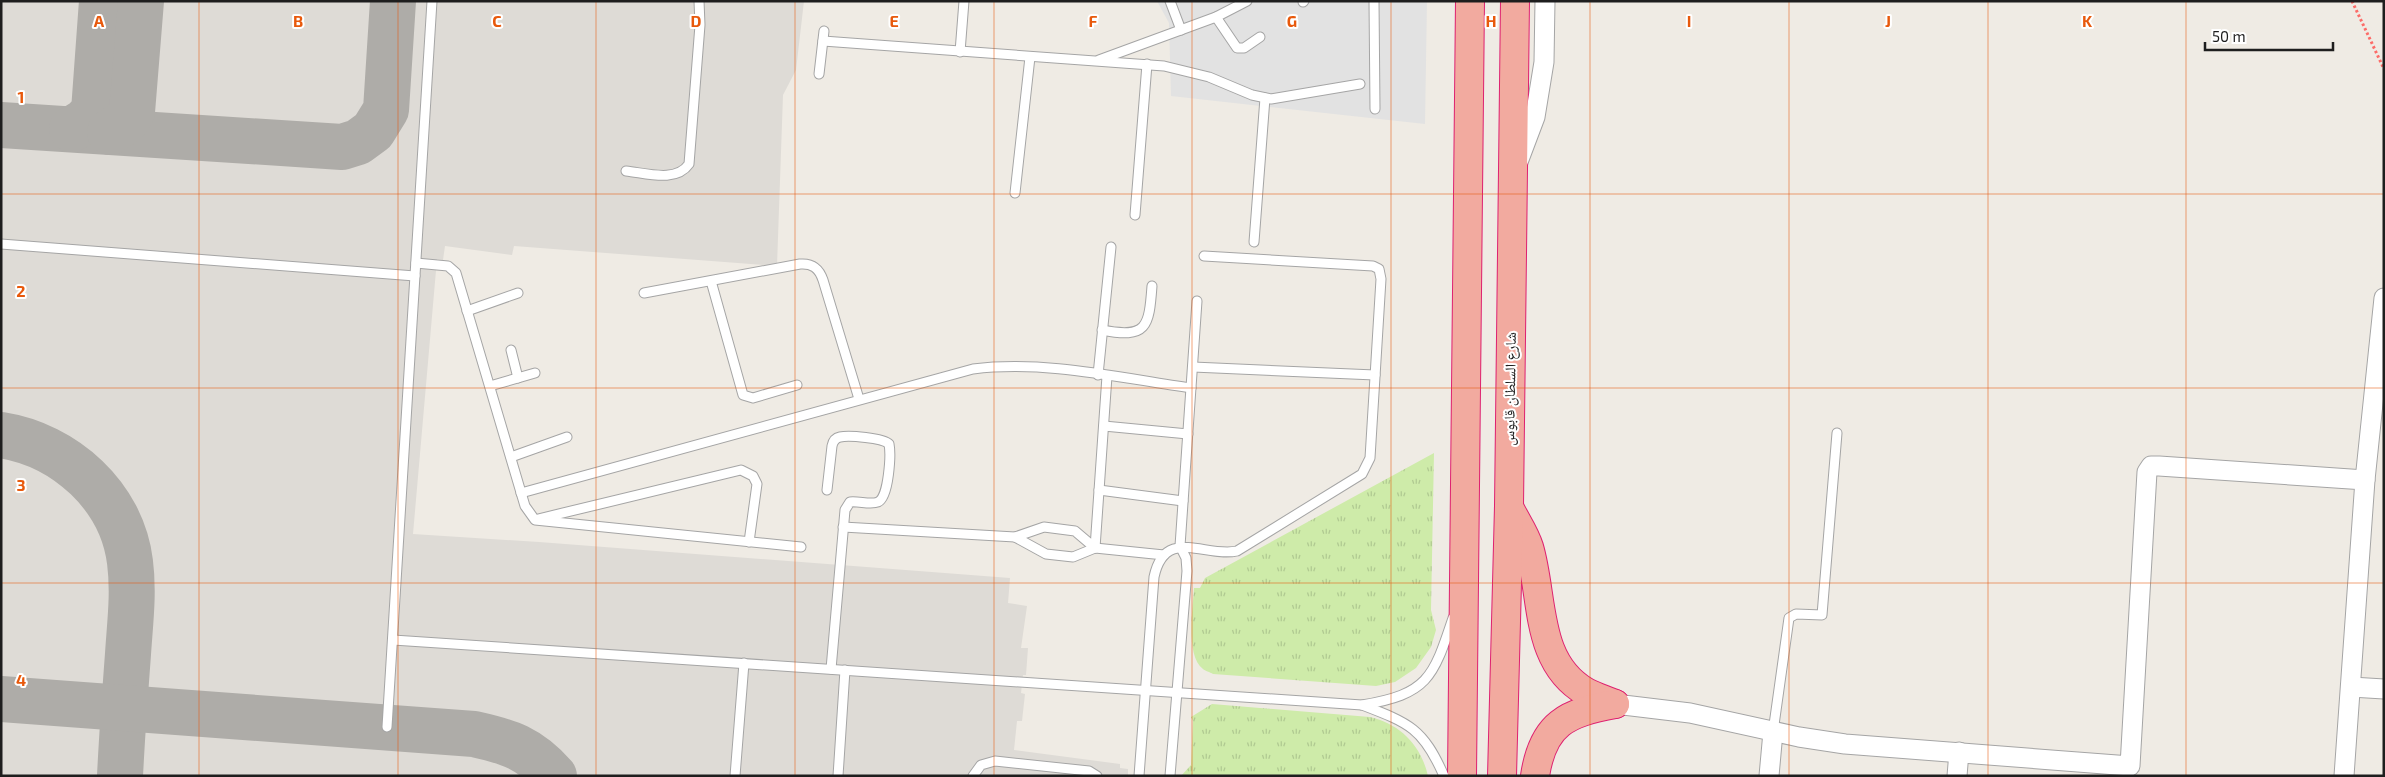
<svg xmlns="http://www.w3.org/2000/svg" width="2385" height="777" font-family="'Exo 2','Noto Naskh Arabic',sans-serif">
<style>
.airport{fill:#dedbd6}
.grass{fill:url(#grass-tufts)}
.parking{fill:#e2e2e2}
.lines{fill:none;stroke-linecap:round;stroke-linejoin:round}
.taxiway{stroke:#aeaca8;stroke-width:46}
.service-casing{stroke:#a5a5a5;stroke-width:11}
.minor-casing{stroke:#a5a5a5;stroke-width:21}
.trunk-casing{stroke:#de2170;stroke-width:30}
.path{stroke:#fc6c68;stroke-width:3;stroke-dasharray:2.5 2.5;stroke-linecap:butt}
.service{stroke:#fff;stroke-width:9}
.minor{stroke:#fff;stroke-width:19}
.trunk{stroke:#f2aa9f;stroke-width:28}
.grid{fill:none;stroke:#e8590c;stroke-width:1;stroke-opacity:0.55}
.labels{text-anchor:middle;stroke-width:4;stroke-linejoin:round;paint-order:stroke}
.street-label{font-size:15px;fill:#1e1e1e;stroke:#fff}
.grid-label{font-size:16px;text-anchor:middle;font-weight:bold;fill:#e8590c;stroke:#fff;stroke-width:4;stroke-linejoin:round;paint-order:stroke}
</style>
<defs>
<pattern id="grass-tufts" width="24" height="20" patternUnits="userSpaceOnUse" patternTransform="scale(1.25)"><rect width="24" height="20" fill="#ceeba9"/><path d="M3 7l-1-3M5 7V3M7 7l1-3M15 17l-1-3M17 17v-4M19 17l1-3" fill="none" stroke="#b0c991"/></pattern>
</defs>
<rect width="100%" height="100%" fill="#efebe4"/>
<polygon class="airport" points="1,1 804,1 796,70 783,95 777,266 514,246 512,255 445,246 443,260 437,259 413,534 539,542 1010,578 1008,603 1027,606 1021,648 1028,648 1026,675 1023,675 1021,693 1025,694 1022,721 1017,721 1014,750 1120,764 1120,768 1128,769 1128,776 1,776"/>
<g class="grass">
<path d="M 1434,453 L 1431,610 L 1436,630 L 1431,647 L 1416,668 L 1395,682 L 1376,686 L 1213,674 C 1210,672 1205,671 1203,669 C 1185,655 1193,608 1194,588 L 1200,588 L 1205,578 Z"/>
<path d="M 1212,704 L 1370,717 C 1400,724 1421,745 1428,776 L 1181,776 L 1191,765 L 1193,721 L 1191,717 Z"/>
</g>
<polygon class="parking" points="1157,1 1427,1 1425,124 1171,96 1169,23"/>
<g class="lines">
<g class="taxiway">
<polyline points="1,125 342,147 358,142 373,131 386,110 393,1"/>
<polyline points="72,129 85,121 94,111 102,1"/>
<polyline points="110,132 125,122 132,112 141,1"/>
<path d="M 1,435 C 65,445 122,496 130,562 C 134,593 130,623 128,654 C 125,694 122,735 120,776"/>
<path d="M 1,699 L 474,734 C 510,742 529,748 554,776"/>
</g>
<defs>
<g id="service">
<polyline points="1170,1 1181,30"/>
<polyline points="1374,1 1375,109"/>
<polyline points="1303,2 1304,1"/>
<polyline points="1216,17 1237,48 1244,48 1260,37"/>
<polyline points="823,41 1164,66 1209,77 1252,95 1271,99 1360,84"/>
<polyline points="960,52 964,1"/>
<polyline points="1099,60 1216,17 1247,1"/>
<polyline points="819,74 824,31"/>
<path d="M 626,171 C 646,173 676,183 689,164 L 700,25 L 699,1"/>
<polyline points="1015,193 1030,57"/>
<polyline points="1135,215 1147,64"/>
<polyline points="1254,242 1265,98"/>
<polyline points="1,244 415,276"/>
<polyline points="416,263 448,266 456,273 525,506 535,520 801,547"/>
<polyline points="711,281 743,395 753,398 797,385"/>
<path d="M 644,293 L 800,264 C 812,263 819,268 823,280 L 859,399"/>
<polyline points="467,311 518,293"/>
<path d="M 1102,330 C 1147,339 1149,327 1152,286"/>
<polyline points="511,350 518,378"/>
<polyline points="1193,367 1375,375"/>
<polyline points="1098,375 1111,247"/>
<polyline points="490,386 535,373"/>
<polyline points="1104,426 1188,434"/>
<polyline points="511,457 567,437"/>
<path d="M 827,490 L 832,446 C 833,441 835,438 840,437 C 849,435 883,438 889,444 C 891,454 889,497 878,502 C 871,505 859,501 850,502 L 845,510 L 831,669"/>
<polyline points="1099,490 1183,501"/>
<path d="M 521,493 L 973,369 C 1046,360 1120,378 1191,388"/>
<polyline points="538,519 741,470 753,476 757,484 749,542"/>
<polyline points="843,527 1015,537 1044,527 1075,531 1095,548"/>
<polyline points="1015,537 1046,554 1073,557 1095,548 1164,555"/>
<polyline points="1095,548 1107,376"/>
<path d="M 393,640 L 1362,705 C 1428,694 1433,678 1453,618"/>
<path d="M 1362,705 C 1409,723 1423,728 1444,776"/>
<polyline points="387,727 432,1"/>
<polyline points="1773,732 1789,618 1796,614 1822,615 1837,433"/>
<polyline points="735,776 744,663"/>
<polyline points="838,776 845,670"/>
<polyline points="973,776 981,765 995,761 1089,771 1097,776"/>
<path d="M 1139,776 L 1154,577 C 1165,526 1205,558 1237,551 L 1362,474 L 1370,458 L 1381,279 L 1379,269 L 1373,266 L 1204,256"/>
<polyline points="1170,776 1187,571 1186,558 1180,546 1197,301"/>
</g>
<g id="minor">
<polyline points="1518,162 1535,117 1544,62 1545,1"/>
<polyline points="2351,687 2384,689"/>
<polyline points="1615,704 1690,713 1799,737 1845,744 2130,766 2147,472 2151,466 2159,466 2365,480"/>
<polyline points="1769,776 1773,732"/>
<polyline points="1957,776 1959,752"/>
<polyline points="2344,776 2365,480 2384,298"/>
</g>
<g id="trunk">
<path d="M 1510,509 C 1516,521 1525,534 1529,547 C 1544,597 1534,662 1586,692 C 1595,697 1606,700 1615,704"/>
<polyline points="1462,776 1470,1"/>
<polyline points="1502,776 1509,506 1515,1"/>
<path d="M 1535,776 C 1543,723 1567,713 1615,704"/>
</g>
</defs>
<use href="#service" class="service-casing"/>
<use href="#minor" class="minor-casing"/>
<use href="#trunk" class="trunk-casing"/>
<polyline class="path" points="2352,1 2384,69"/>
<use href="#service" class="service"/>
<use href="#minor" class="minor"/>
<use href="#trunk" class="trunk"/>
</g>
<path class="grid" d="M 199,1 L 199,776M 398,1 L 398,776M 596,1 L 596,776M 795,1 L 795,776M 994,1 L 994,776M 1192,1 L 1192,776M 1391,1 L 1391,776M 1590,1 L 1590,776M 1789,1 L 1789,776M 1988,1 L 1988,776M 2186,1 L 2186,776M 1,194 L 2384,194M 1,388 L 2384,388M 1,583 L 2384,583"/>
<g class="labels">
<g class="street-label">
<text transform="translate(1510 389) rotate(-89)" y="5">شارع السلطان قابوس</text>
</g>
</g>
<g class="grid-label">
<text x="99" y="27">A</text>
<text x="298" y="27">B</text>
<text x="497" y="27">C</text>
<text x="696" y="27">D</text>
<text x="894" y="27">E</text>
<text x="1093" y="27">F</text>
<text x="1292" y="27">G</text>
<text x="1491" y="27">H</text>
<text x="1689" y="27">I</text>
<text x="1888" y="27">J</text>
<text x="2087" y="27">K</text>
<text x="21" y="103">1</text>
<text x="21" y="297">2</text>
<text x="21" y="491">3</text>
<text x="21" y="686">4</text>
</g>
<rect width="2385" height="777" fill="none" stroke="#1e1e1e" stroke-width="5"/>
<path d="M2205 42v8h128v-8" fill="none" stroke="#1e1e1e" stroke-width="2.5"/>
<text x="2212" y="42" font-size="15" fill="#1e1e1e" stroke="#ffffff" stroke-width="4" paint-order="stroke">50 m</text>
</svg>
